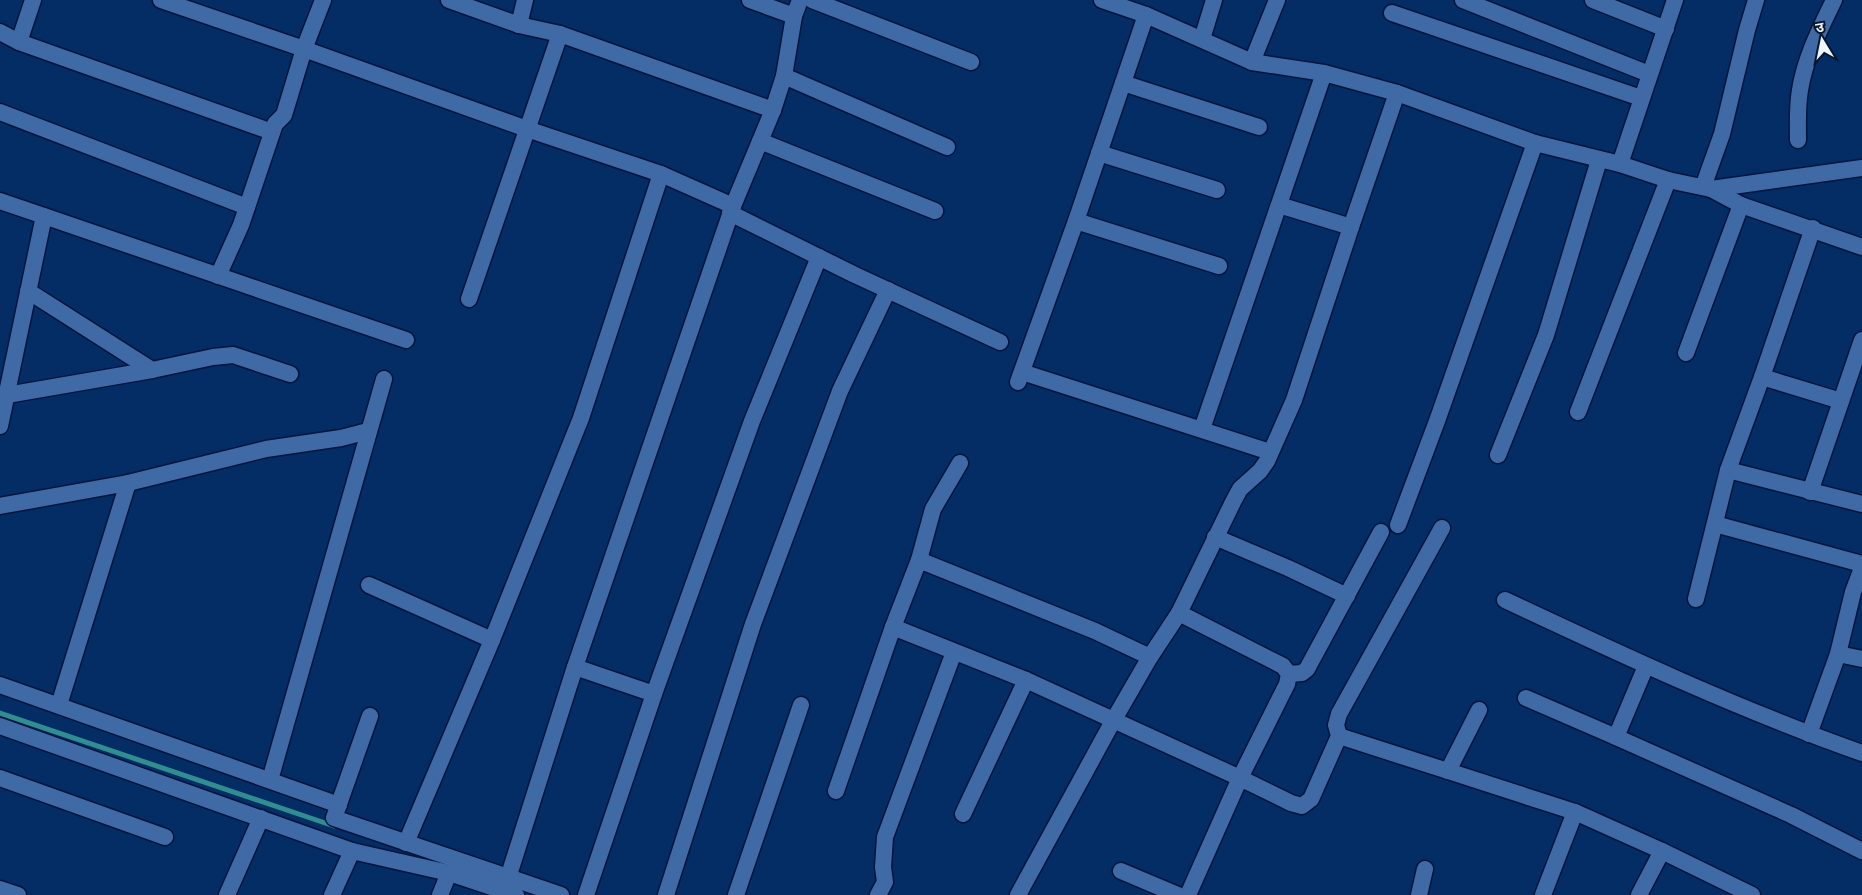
<svg xmlns="http://www.w3.org/2000/svg" width="1862" height="895" font-family="'Source Serif 4','Noto Sans Devanagari',serif">
<style>
.lines{fill:none;stroke-linecap:round;stroke-linejoin:round}
.stream{stroke:#308e90;stroke-width:5}
.minor-casing{stroke:#00153d;stroke-width:19}
.minor{stroke:#406aa6;stroke-width:16}
</style>
<rect width="100%" height="100%" fill="#032d64"/>
<g class="lines">
<polyline class="stream" points="0,713 334,826"/>
<defs>
<g id="minor">
<polyline points="161,0 304,49 527,129 661,174 733,206"/>
<polyline points="449,0 519,25 560,34 773,110"/>
<polyline points="750,0 794,16"/>
<polyline points="812,0 971,62"/>
<polyline points="1463,0 1649,74"/>
<polyline points="1593,0 1666,29"/>
<polyline points="1392,13 1641,98"/>
<polyline points="1146,15 1252,62 1324,73 1397,93 1535,143 1620,164 1668,180 1711,189 1741,205 1862,247"/>
<polyline points="519,25 525,0"/>
<polyline points="0,32 19,42 272,132"/>
<polyline points="1202,39 1214,0"/>
<polyline points="19,42 33,0"/>
<polyline points="1252,62 1277,0"/>
<polyline points="784,76 947,147"/>
<polyline points="1123,83 1259,127"/>
<polyline points="0,112 247,207"/>
<path d="M 1798,140 C 1798,124 1797,107 1800,90 C 1805,58 1820,29 1834,0"/>
<polyline points="760,141 935,211"/>
<polyline points="1099,153 1217,190"/>
<polyline points="1620,164 1675,0"/>
<polyline points="1703,187 1722,134 1747,30 1756,0"/>
<polyline points="1711,189 1862,168"/>
<polyline points="0,201 44,216 0,426"/>
<polyline points="1279,205 1351,227 1397,93"/>
<polyline points="730,213 855,275 1000,342"/>
<polyline points="44,216 406,340"/>
<polyline points="1076,221 1219,266"/>
<polyline points="1813,228 1762,377 1841,401"/>
<polyline points="218,276 241,225 275,124 284,115 304,49 323,0"/>
<polyline points="28,291 152,370"/>
<polyline points="469,299 560,34"/>
<polyline points="1686,353 1741,205"/>
<polyline points="1022,372 1270,452"/>
<polyline points="1018,382 1076,221 1146,15 1102,0"/>
<polyline points="7,395 152,370 213,357 233,355 290,374"/>
<polyline points="1578,412 1668,180"/>
<polyline points="1202,429 1324,73"/>
<polyline points="1498,455 1546,335 1599,160"/>
<polyline points="1728,470 1862,504"/>
<polyline points="1810,492 1862,340"/>
<polyline points="0,506 128,483 266,449 341,438 368,431"/>
<polyline points="1715,524 1862,564"/>
<polyline points="1398,525 1437,421 1535,143"/>
<polyline points="1215,537 1288,568 1347,596"/>
<polyline points="919,560 933,509 960,463"/>
<polyline points="369,585 492,640"/>
<polyline points="1696,599 1728,470 1762,377"/>
<path d="M 1505,600 C 1622,655 1740,710 1862,753"/>
<polyline points="1179,613 1283,666 1289,674 1287,684 1240,778 1188,895"/>
<polyline points="893,627 919,560 1095,631 1150,657"/>
<polyline points="1838,654 1862,659"/>
<polyline points="1646,666 1616,737 1791,815 1862,851"/>
<polyline points="575,667 654,694"/>
<polyline points="1289,674 1302,673 1307,669 1381,532"/>
<polyline points="0,685 339,805"/>
<polyline points="1526,698 1616,737"/>
<polyline points="59,705 128,483"/>
<polyline points="1479,710 1448,771 1575,812"/>
<polyline points="370,716 334,818 561,895"/>
<polyline points="0,726 352,851 449,873 516,895"/>
<polyline points="1809,734 1838,654 1853,592 1862,568"/>
<polyline points="1339,736 1448,771"/>
<polyline points="0,778 165,837"/>
<polyline points="270,780 384,379"/>
<polyline points="836,791 893,627 1026,680 1240,778 1291,803 1302,806 1311,799 1339,736 1336,725 1339,714 1442,528"/>
<polyline points="963,814 1026,680"/>
<polyline points="406,843 492,640 581,418 661,174"/>
<polyline points="1121,871 1178,895"/>
<polyline points="508,878 575,667 733,206 773,110 784,76 794,16 800,0"/>
<polyline points="0,889 18,895"/>
<polyline points="227,895 261,818"/>
<polyline points="332,895 352,851"/>
<polyline points="440,895 449,873"/>
<polyline points="586,895 654,694 752,421 819,257"/>
<polyline points="666,895 753,624 840,391 888,290"/>
<polyline points="736,895 801,705"/>
<polyline points="878,895 885,882 883,867 885,837 954,652"/>
<polyline points="1018,895 1113,721 1150,657 1179,613 1233,502 1240,489 1260,471 1267,461 1294,400 1351,227"/>
<polyline points="1419,895 1425,869"/>
<polyline points="1543,895 1575,812 1662,851 1752,895"/>
<polyline points="1639,895 1662,851"/>
</g>
</defs>
<use href="#minor" class="minor-casing"/>
<use href="#minor" class="minor"/>
</g>
<g transform="translate(1822 40) rotate(350)" stroke="#07172f" stroke-width="4" paint-order="stroke">
<path d="M0-4L9 19L0 12L-9 19Z" fill="#f0f5fc"/>
<text y="-8" font-size="14" font-weight="bold" text-anchor="middle" fill="#f0f5fc">उ</text>
</g>
</svg>
